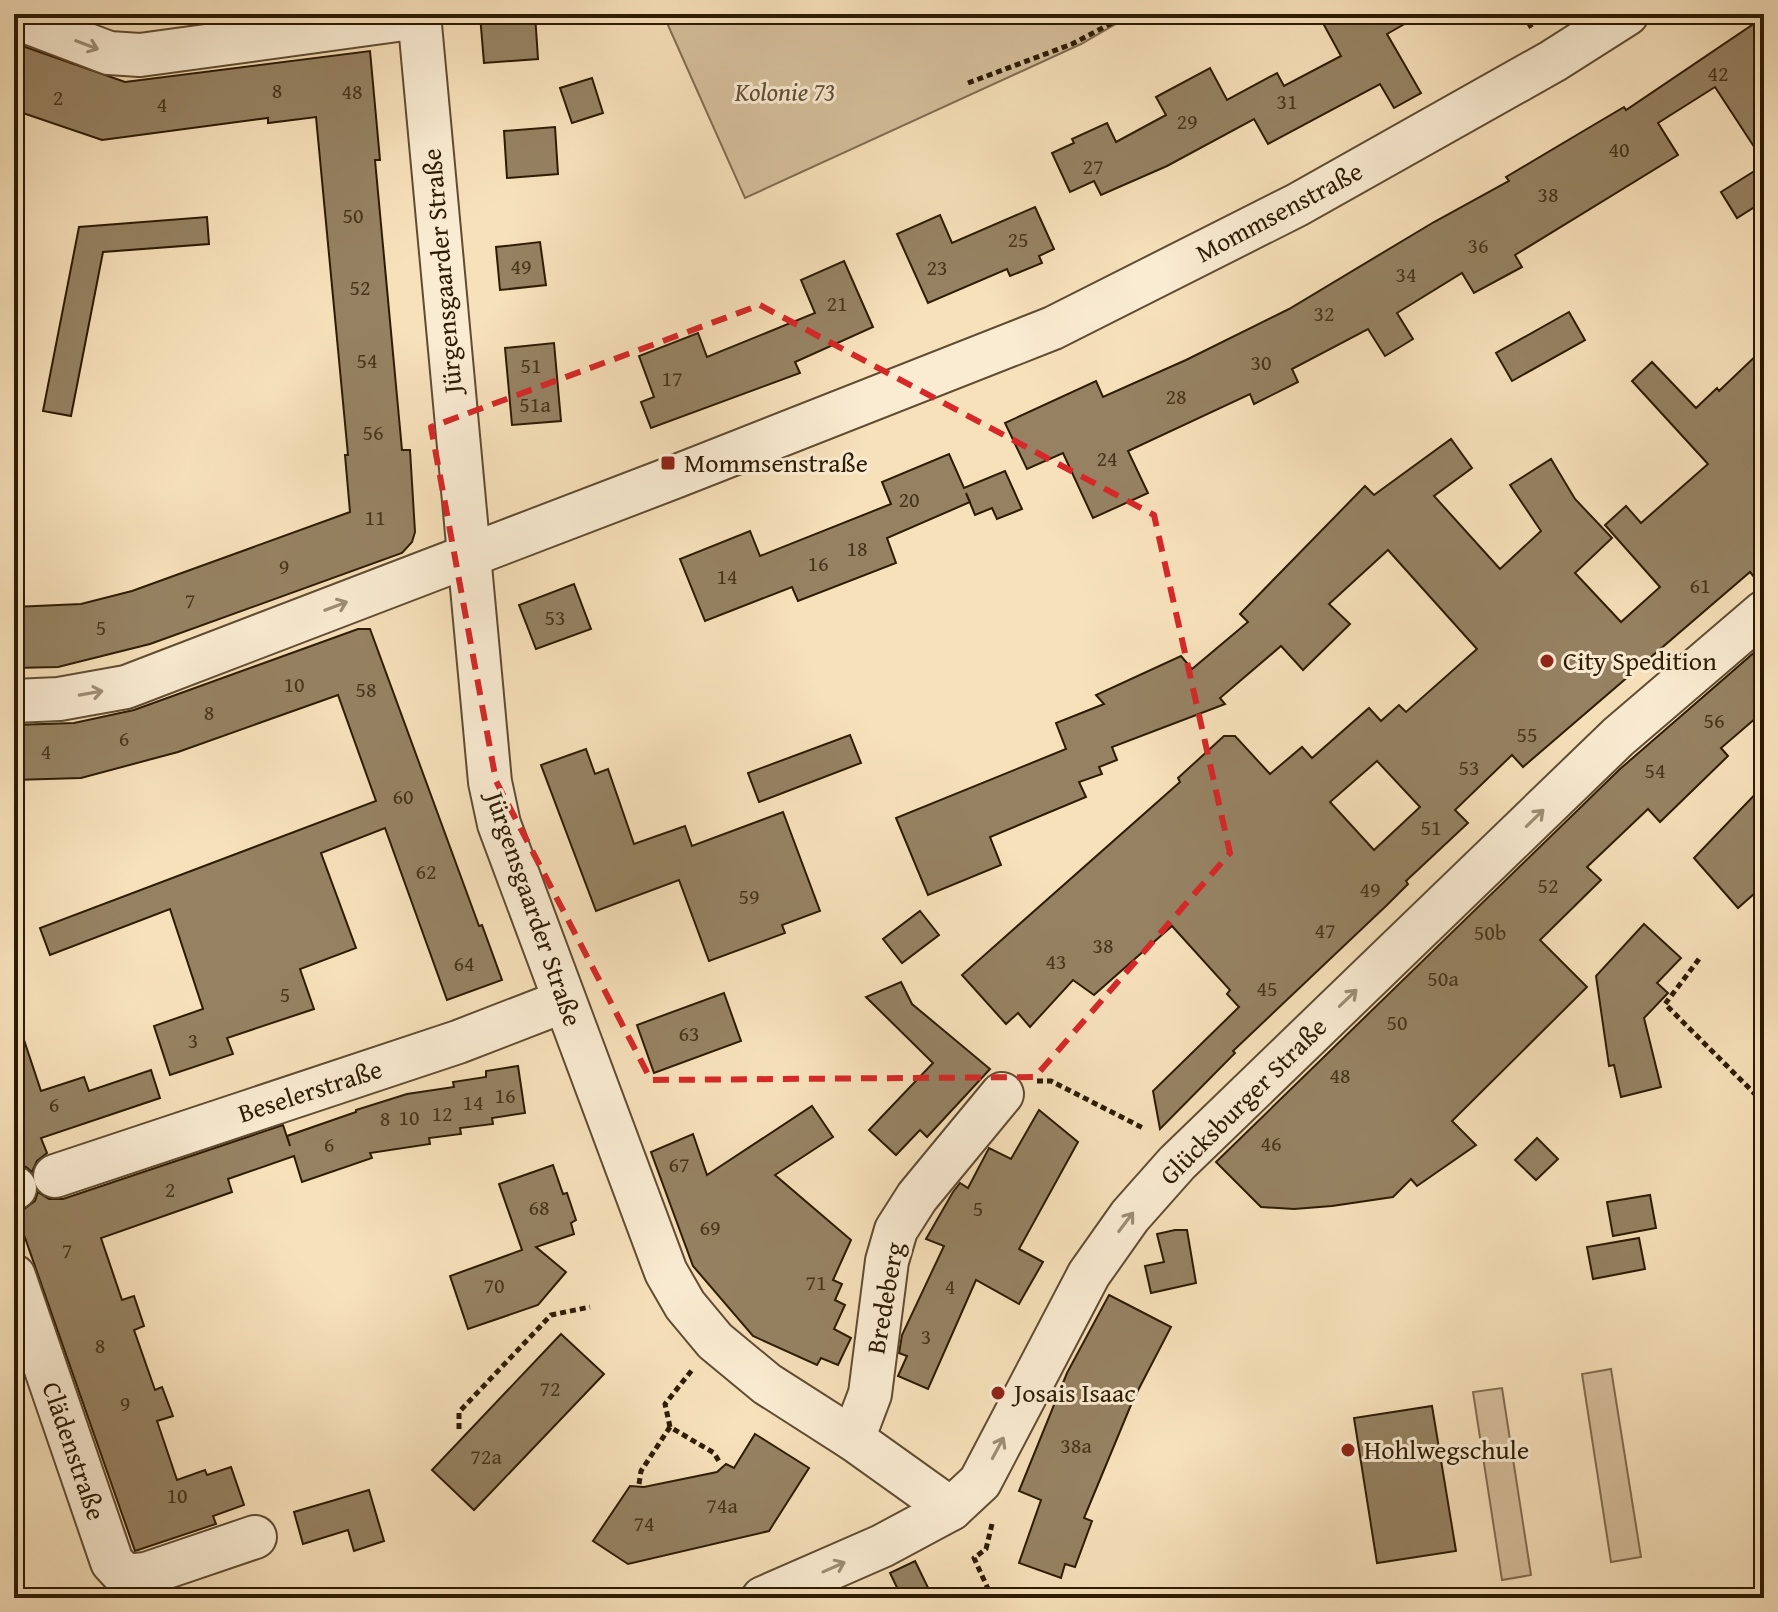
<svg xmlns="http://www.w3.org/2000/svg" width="1778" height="1612" font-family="'Gentium Book Plus',serif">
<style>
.green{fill:#d5bf9c;stroke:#816d50;stroke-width:2}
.building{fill:#968263;stroke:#2d1b03;stroke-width:2;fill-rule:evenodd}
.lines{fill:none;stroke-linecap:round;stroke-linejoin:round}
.minor-casing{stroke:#604c31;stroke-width:46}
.path{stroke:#2d1b03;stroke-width:5;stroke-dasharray:6 4;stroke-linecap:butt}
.minor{stroke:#faecd3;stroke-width:42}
.oneway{stroke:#9e8e75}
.marked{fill:none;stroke:#d62828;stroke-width:6;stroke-dasharray:16 10;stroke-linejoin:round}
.poi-dot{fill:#8f2418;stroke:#faecd3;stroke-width:3}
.labels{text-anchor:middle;stroke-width:6;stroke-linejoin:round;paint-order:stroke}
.number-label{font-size:22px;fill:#47351b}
.park-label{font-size:26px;font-style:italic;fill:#5f4c31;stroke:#faecd3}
.street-label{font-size:26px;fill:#2d1b03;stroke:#faecd3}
.poi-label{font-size:26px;fill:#2d1b03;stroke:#faecd3;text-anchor:start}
</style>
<rect width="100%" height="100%" fill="#f7e1bb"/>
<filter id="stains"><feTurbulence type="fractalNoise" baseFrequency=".0025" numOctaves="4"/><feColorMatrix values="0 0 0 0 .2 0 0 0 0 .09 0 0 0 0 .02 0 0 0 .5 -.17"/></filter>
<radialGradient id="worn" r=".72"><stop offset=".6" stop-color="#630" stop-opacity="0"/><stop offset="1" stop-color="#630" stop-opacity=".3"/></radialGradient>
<g class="green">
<polygon points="663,14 1133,14 1081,44 745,198"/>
<polygon points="1611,1369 1641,1557 1611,1562 1582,1374"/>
<polygon points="1502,1388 1531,1575 1502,1580 1473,1392"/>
</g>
<g class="building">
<polygon points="498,14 535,14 538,59 484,63 480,15"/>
<polygon points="1318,14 1422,14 1387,34 1421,93 1394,108 1380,84 1268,144 1254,119 1167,166 1101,195 1094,181 1070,192 1052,153 1074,143 1072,139 1107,123 1116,142 1166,115 1156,97 1210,68 1227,100 1277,73 1284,86 1341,56"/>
<polygon points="1764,17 1764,162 1715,87 1658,123 1678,155 1515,255 1522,267 1474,293 1462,273 1397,313 1413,339 1400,347 1385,356 1368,329 1292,369 1298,382 1254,404 1250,394 1128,451 1148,493 1093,518 1063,453 1027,469 1005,423 1096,381 1103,397 1186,360 1289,309 1434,222 1509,181 1506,177 1580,133 1624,107 1626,110"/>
<polygon points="14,43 125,82 370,51 380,160 375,160 402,450 410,450 415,532 412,542 402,553 150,644 58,667 14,668 14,607 81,604 132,591 350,512 345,455 348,455 316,117 268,123 268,118 102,140 14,110"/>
<polygon points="592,78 603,113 572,123 560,88"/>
<polygon points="555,127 558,174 507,178 504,131"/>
<polygon points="1764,165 1764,201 1737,218 1721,192"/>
<polygon points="1035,207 1054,249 1039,256 1042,263 1010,276 1007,269 928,303 897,234 940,215 952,243"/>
<polygon points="207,217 209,244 103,252 71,416 43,411 79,227"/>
<polygon points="540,242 546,285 500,290 496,247"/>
<polygon points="844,261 873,327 795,362 800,373 651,428 641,402 654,397 639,356 698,333 707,357 815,313 801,280"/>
<polygon points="1569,312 1585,340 1512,381 1496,353"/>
<polygon points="554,343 561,421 512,425 505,348"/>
<path d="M 1764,348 L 1764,589 L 1750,572 L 1523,767 L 1512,755 L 1455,810 L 1468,823 L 1406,881 L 1408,884 L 1387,905 L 1233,1051 L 1235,1053 L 1160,1129 L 1153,1091 L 1239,1007 L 1227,994 L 1230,990 L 1172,926 L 1094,995 L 1073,980 L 1030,1027 L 1018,1013 L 1006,1024 L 962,975 L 1180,782 L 1178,778 L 1224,736 L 1235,736 L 1270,774 L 1302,747 L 1312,758 L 1369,708 L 1381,721 L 1399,705 L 1406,712 L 1477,649 L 1388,550 L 1329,604 L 1350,624 L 1303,670 L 1281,646 L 1220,698 L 1225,704 L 1112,747 L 1117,760 L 1099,767 L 1102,774 L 1079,782 L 1086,797 L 990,837 L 1001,865 L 928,895 L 896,818 L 1066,749 L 1056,723 L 1104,704 L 1096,695 L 1181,656 L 1192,669 L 1248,622 L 1240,614 L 1365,486 L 1374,495 L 1451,439 L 1472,468 L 1434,496 L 1500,569 L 1541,531 L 1510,485 L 1551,459 L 1575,499 L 1612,538 L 1575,573 L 1621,622 L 1660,587 L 1605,525 L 1626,506 L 1641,523 L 1708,464 L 1632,381 L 1652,362 L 1696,408 L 1717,388 L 1719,391 ZM 1377,761 L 1420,807 L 1374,850 L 1330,802 Z"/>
<polygon points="949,454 964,488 1005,471 1022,509 997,519 992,508 975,515 966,493 970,502 887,538 896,563 798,601 792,587 705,621 680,559 750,531 760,556 891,504 882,482"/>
<polygon points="574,584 591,629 536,649 519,605"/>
<polygon points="358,629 370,629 479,926 482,925 502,980 447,1000 385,828 321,853 356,948 300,969 314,1009 227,1038 233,1054 170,1075 154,1026 203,1009 170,909 50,955 40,928 376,801 338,695 178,752 81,778 14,780 14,725 74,723 134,710"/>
<polygon points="1764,644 1764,711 1721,748 1728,756 1660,822 1648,809 1587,867 1601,880 1540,940 1587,987 1452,1121 1476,1145 1417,1186 1411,1179 1393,1197 1332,1206 1294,1209 1261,1207 1216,1162 1620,769"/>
<polygon points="850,735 861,763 759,802 748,773"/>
<polygon points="586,749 595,774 608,769 634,844 685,826 692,846 783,812 820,911 782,925 785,933 709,961 679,880 596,911 541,765"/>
<polygon points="1764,785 1764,885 1738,908 1694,858"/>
<polygon points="920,911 939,935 902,963 883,939"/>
<polygon points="1644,924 1681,958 1657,983 1668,993 1644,1018 1661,1087 1621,1097 1614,1065 1609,1066 1596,976"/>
<polygon points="901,982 912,1004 990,1069 927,1137 920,1130 896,1155 869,1130 933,1063 866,997"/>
<polygon points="724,993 741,1041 654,1073 637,1025"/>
<polygon points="19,1025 41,1091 84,1077 89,1091 151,1070 160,1098 41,1138 47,1153 37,1161 32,1172 26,1167 14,1164 14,1026"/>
<polygon points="518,1066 525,1113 492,1118 493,1124 460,1128 461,1134 429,1138 430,1144 370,1153 372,1158 302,1182 294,1156 228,1179 232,1192 101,1238 122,1300 134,1296 144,1326 134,1330 155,1390 162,1387 173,1416 157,1421 177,1480 205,1470 207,1475 231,1467 244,1505 213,1516 216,1524 135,1551 17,1215 23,1213 23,1210 35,1201 38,1192 49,1199 63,1199 283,1125 290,1146 287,1136 356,1112 356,1110 407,1094 454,1087 453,1082 486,1077 486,1071"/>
<polygon points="812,1106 833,1137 775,1175 851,1240 833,1280 842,1284 835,1300 845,1305 834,1329 851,1338 838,1365 821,1358 817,1365 753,1336 693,1266 651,1152 693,1134 707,1175"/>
<polygon points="1039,1110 1078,1142 1019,1249 1043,1262 1019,1304 976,1280 928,1389 898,1376 907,1356 899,1353 902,1335 944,1246 926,1239 953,1192 960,1183 968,1188 989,1148 1011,1159"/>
<polygon points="1537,1138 1558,1159 1536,1180 1515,1160"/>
<polygon points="553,1165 563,1194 567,1193 576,1220 571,1223 574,1234 536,1247 566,1272 538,1305 468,1329 450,1276 522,1250 499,1184"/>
<polygon points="1650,1195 1656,1228 1613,1236 1607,1202"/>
<polygon points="1175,1230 1187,1230 1196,1283 1151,1293 1145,1266 1164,1262 1157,1234"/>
<polygon points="1639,1238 1645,1269 1593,1279 1587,1247"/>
<polygon points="1109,1295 1171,1327 1133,1400 1084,1518 1092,1521 1075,1567 1065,1564 1061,1578 1019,1563 1041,1500 1019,1491 1067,1373"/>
<polygon points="561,1334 604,1374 474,1510 432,1470"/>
<polygon points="1432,1406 1456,1551 1377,1563 1354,1418"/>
<polygon points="755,1434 809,1468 769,1531 628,1564 593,1541 630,1486 644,1487 717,1472 726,1464 734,1468"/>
<polygon points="369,1490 384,1541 354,1551 348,1530 303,1544 294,1512"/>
<polygon points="915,1561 933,1598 902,1598 890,1573"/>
</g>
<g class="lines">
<defs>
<g id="minor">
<polyline points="419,14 490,782 499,824 666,1272 685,1305 715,1341 767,1384 853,1439 951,1509"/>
<polyline points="14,17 109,53 140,55 419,17"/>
<polyline points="14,701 59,699 126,687 677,476 1053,328 1297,205 1553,61 1627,14"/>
<polyline points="55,1176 458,1042 564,1001"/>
<polyline points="14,1188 15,1188"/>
<polyline points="14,1276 112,1562 125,1576 146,1574 255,1537"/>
<polyline points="853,1439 870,1394 887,1261 896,1230 917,1197 1002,1094"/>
<polyline points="763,1598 882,1546 951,1509 980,1482 1089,1274 1130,1216 1177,1163 1618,737 1764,612"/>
</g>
</defs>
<use href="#minor" class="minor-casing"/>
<g class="path">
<polyline points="1523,14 1533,30"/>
<polyline points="968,83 1072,44 1129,14"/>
<polyline points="1699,959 1665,1004 1764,1103"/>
<polyline points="1037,1081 1051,1081 1145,1129"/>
<polyline points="670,1427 665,1404 692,1370"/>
<polyline points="459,1429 459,1412 551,1315 590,1307"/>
<polyline points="639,1484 641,1471 670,1427 714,1453 720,1463"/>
<polyline points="992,1524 986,1549 974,1558 989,1591 996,1598"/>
</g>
<use href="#minor" class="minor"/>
</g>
<defs><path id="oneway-shaft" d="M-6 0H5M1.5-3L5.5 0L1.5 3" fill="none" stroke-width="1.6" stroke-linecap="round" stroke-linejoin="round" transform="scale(2)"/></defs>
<g class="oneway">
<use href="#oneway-shaft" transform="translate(87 45) rotate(21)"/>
<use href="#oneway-shaft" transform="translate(336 606) rotate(-21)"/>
<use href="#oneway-shaft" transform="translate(91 693) rotate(-10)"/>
<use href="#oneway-shaft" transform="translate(1535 818) rotate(-44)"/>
<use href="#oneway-shaft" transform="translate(1348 998) rotate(-44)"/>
<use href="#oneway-shaft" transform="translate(1126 1222) rotate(-53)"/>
<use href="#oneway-shaft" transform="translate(998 1448) rotate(-62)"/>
<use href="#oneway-shaft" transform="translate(834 1567) rotate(-24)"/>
</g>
<path class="marked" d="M 760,305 L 1154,515 L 1230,853 L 1035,1077 L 651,1080 L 496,781 L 431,427 Z"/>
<g class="poi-dot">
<rect x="660" y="455" width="16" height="16" rx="4"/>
<circle cx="1547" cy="661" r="8"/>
<circle cx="998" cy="1393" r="8"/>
<circle cx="1348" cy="1450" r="8"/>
</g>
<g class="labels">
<g class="number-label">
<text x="1718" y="81">42</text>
<text x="277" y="98">8</text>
<text x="352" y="99">48</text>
<text x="58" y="105">2</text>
<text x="1287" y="109">31</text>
<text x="162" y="112">4</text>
<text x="1187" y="129">29</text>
<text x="1619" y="157">40</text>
<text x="1093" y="174">27</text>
<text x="1548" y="202">38</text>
<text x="353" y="223">50</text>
<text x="1018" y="247">25</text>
<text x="1478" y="253">36</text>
<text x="521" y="274">49</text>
<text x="937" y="275">23</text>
<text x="1406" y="282">34</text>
<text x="360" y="295">52</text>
<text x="837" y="311">21</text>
<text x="1324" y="321">32</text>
<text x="367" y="368">54</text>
<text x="1261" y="370">30</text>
<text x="531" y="373">51</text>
<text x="672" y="386">17</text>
<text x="1176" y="404">28</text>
<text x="535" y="412">51a</text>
<text x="373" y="440">56</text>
<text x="1107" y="466">24</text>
<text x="909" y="507">20</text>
<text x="375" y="525">11</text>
<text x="857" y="556">18</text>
<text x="818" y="571">16</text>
<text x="284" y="574">9</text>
<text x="727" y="584">14</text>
<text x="1700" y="593">61</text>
<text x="190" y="608">7</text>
<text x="555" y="625">53</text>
<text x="101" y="635">5</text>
<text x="294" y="692">10</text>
<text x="366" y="697">58</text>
<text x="209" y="720">8</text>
<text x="1714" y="728">56</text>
<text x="1527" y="742">55</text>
<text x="124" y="746">6</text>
<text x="46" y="759">4</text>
<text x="1469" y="775">53</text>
<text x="1655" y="778">54</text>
<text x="403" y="804">60</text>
<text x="1431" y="835">51</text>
<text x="426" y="879">62</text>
<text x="1548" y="893">52</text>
<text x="1370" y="897">49</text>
<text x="749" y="904">59</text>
<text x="1325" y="938">47</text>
<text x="1490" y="940">50b</text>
<text x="1103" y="953">38</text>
<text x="1056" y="969">43</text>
<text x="464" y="971">64</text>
<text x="1443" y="986">50a</text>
<text x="1267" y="996">45</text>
<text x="285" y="1002">5</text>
<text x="1397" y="1030">50</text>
<text x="689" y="1041">63</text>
<text x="193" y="1048">3</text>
<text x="1340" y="1083">48</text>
<text x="505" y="1103">16</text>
<text x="473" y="1110">14</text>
<text x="54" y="1112">6</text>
<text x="442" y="1121">12</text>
<text x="409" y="1125">10</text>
<text x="385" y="1126">8</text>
<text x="1271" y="1151">46</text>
<text x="329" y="1152">6</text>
<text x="679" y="1172">67</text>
<text x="170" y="1197">2</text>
<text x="539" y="1215">68</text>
<text x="978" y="1216">5</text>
<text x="710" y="1235">69</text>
<text x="67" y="1258">7</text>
<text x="816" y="1290">71</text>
<text x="494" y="1293">70</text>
<text x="950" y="1294">4</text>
<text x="926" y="1344">3</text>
<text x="100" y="1353">8</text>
<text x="550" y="1396">72</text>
<text x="125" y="1411">9</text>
<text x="1076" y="1453">38a</text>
<text x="486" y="1464">72a</text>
<text x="177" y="1503">10</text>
<text x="722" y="1513">74a</text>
<text x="644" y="1531">74</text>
</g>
<g class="park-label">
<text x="785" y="101">Kolonie 73</text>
</g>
<g class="street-label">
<text transform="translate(1279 212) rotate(-28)" y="9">Mommsenstraße</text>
<text transform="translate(442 271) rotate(-95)" y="9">Jürgensgaarder Straße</text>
<text transform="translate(534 909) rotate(71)" y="9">Jürgensgaarder Straße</text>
<text transform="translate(310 1091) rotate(-18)" y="9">Beselerstraße</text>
<text transform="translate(1243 1101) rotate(-45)" y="9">Glücksburger Straße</text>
<text transform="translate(885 1298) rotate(-80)" y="9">Bredeberg</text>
<text transform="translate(74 1451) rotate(71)" y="9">Clädenstraße</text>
</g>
<g class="poi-label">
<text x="684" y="472">Mommsenstraße</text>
<text x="1563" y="670">City Spedition</text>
<text x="1014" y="1402">Josais Isaac</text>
<text x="1364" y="1459">Hohlwegschule</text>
</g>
</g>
<rect width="1778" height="1612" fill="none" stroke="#f7e1bb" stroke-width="48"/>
<rect x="16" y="16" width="1746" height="1580" fill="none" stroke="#2d1b03" stroke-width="4"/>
<rect x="24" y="24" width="1730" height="1564" fill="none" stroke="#2d1b03" stroke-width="2"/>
<rect width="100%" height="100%" filter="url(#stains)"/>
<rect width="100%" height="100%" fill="url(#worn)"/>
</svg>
